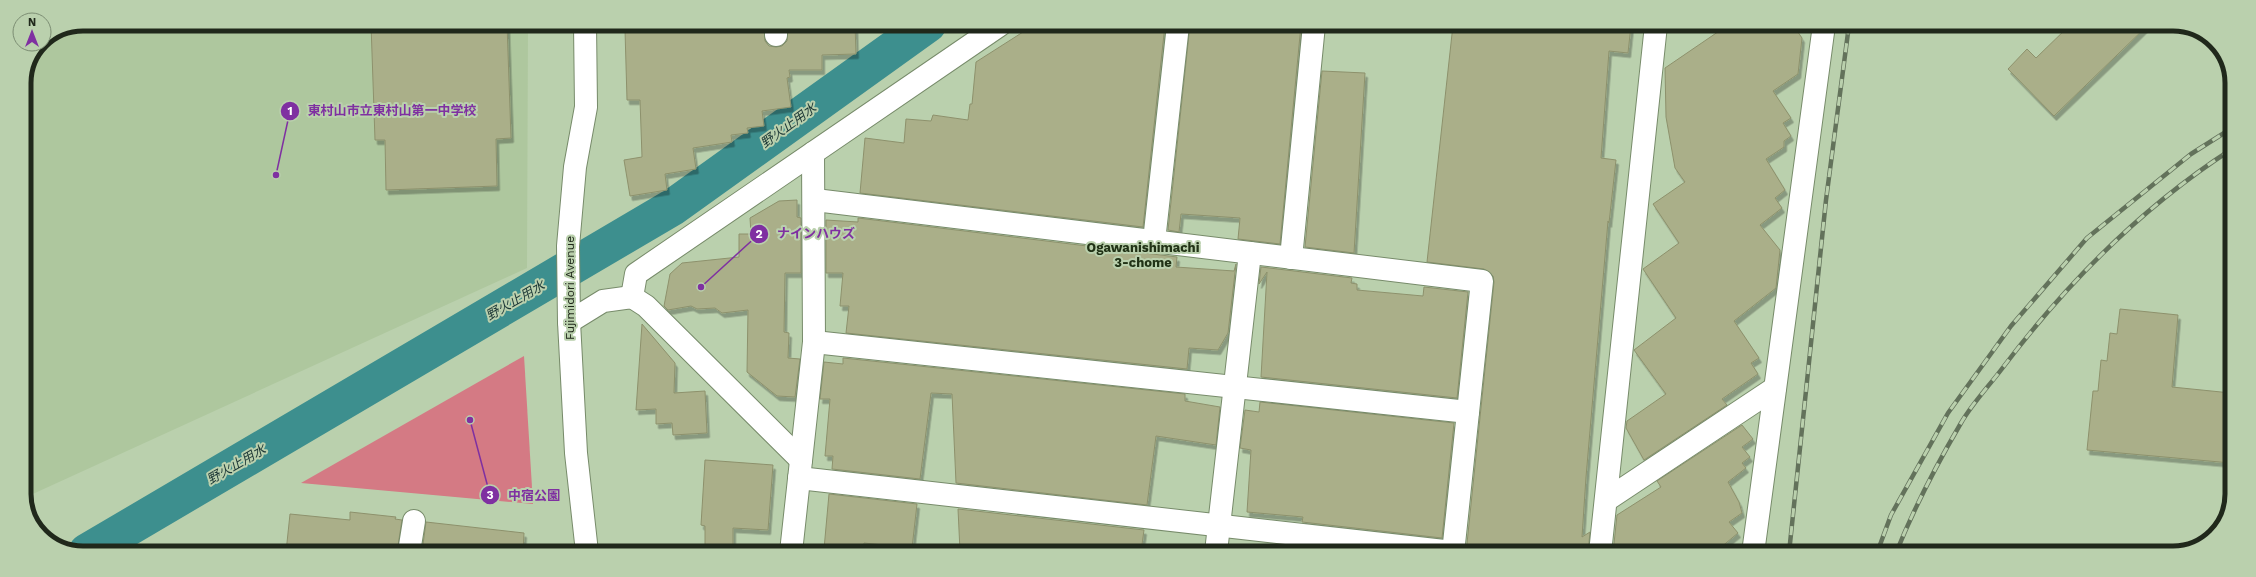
<svg xmlns="http://www.w3.org/2000/svg" width="2256" height="577" font-family="'Work Sans','Noto Sans JP',sans-serif">
<style>
.built{fill:#aec79e}
.green{fill:#d47a84}
.lines{fill:none;stroke-linecap:round;stroke-linejoin:round}
.canal{stroke:#3d8f8e;stroke-width:37}
.building{fill:#aaaf89;stroke:#8d916c;filter:url(#shadow)}
.minor-casing{stroke:#778b6a;stroke-width:24}
.minor{stroke:#fff;stroke-width:22}
.rail-casing{stroke:#63725b;stroke-width:4.5}
.rail{stroke:#bad0ad;stroke-width:3;stroke-dasharray:9;stroke-linecap:butt}
.labels{text-anchor:middle;stroke-width:4;stroke-linejoin:round;paint-order:stroke}
.street-label{font-size:12px;fill:#20281b;stroke:#bad0ad}
.water-label{font-size:13px;font-style:italic;fill:#1b3635;stroke:#bad0ad}
.neighbourhood-label{font-size:13px;font-weight:bold;fill:#213216;stroke:#bad0ad}
.rim{fill:none;stroke:#20281b;stroke-width:5}
.leader{fill:none;stroke:#7f30a1;stroke-width:1.5}
.callout-dot{fill:#7f30a1;stroke:#bad0ad;stroke-width:1.5}
.mark-label{font-size:12px;text-anchor:middle;font-weight:bold;fill:#fff}
.callout-label{font-size:13px;text-anchor:middle;font-weight:bold;fill:#7f30a1;stroke:#bad0ad;stroke-width:4;stroke-linejoin:round;paint-order:stroke}
</style>
<defs>
<filter id="shadow"><feDropShadow dx="2.5" dy="4.5" stdDeviation="0" flood-color="#0004"/></filter>
</defs>
<rect width="100%" height="100%" fill="#bad0ad"/>
<polygon class="built" points="83,24 528,24 527,268 24,498 24,82 40,44 44,44 44,40"/>
<polygon class="green" points="524,356 533,504 301,483"/>
<g class="lines">
<polyline class="canal" points="87,552 673,207 928,24"/>
</g>
<g class="building">
<polygon points="371,24 507,24 511,138 496,139 497,186 386,190 385,140 375,140"/>
<polygon points="710,24 764,24 765,41 769,46 776,47 782,46 787,41 788,24 855,24 856,54 822,55 822,70 789,70 790,77 787,78 791,107 762,111 764,126 747,128 748,133 731,135 732,142 693,148 696,169 665,174 667,190 630,196 624,160 642,157 640,100 627,100 625,30"/>
<polygon points="1034,25 1165,25 1143,227 860,193 865,138 904,143 906,119 931,121 933,115 968,120 970,104 972,104 976,62"/>
<polygon points="1190,25 1301,25 1280,244 1238,239 1240,218 1181,214 1179,232 1168,230"/>
<polygon points="1453,25 1631,25 1628,53 1609,51 1601,158 1616,160 1609,223 1608,221 1586,477 1582,537 1590,532 1588,553 1466,553 1494,282 1493,276 1484,269 1427,262"/>
<polygon points="1728,25 1793,25 1802,38 1798,74 1773,91 1791,118 1783,123 1791,136 1784,141 1784,147 1766,159 1785,190 1775,198 1782,208 1760,225 1780,250 1776,288 1734,321 1759,358 1751,363 1758,374 1722,399 1727,405 1644,460 1626,428 1627,421 1666,394 1634,350 1676,318 1643,269 1679,243 1653,204 1685,182 1675,168 1666,117 1665,68"/>
<polygon points="2070,25 2148,25 2054,116 2008,69 2027,49 2036,58"/>
<polygon points="1322,71 1365,73 1354,253 1305,247"/>
<polygon points="797,200 797,217 801,218 801,273 785,273 784,332 789,333 788,358 800,359 795,397 777,396 747,372 748,310 722,313 715,308 697,309 691,306 668,310 664,306 670,274 682,263 739,257 739,234 751,234 750,218 779,201"/>
<polygon points="858,218 1177,257 1176,267 1234,271 1236,264 1228,333 1218,350 1189,348 1187,369 846,333 849,306 840,306 843,273 826,273 826,220 858,222"/>
<polygon points="1261,267 1352,278 1351,283 1357,284 1357,290 1423,296 1424,287 1468,292 1457,398 1261,377 1267,272 1259,284"/>
<polygon points="2120,309 2178,315 2172,387 2231,393 2231,463 2087,450 2093,391 2098,391 2101,360 2107,361 2110,333 2117,334"/>
<polygon points="642,324 675,363 674,393 705,391 707,433 673,435 672,423 656,424 656,409 636,410"/>
<polygon points="843,358 1185,394 1185,401 1220,407 1216,445 1156,436 1147,505 956,483 952,394 931,393 920,479 832,469 833,456 825,456 830,399 820,399 824,362 843,364"/>
<polygon points="1260,402 1454,423 1442,538 1302,522 1303,517 1247,512 1251,450 1240,448 1245,410 1259,412"/>
<polygon points="1742,425 1753,439 1742,447 1750,457 1742,463 1746,468 1728,482 1739,502 1742,513 1729,522 1738,533 1714,553 1613,553 1617,515 1661,487 1657,481"/>
<polygon points="705,460 773,465 768,530 733,528 733,552 705,552 705,526 701,525"/>
<polygon points="829,494 917,504 912,548 864,543 863,552 824,549"/>
<polygon points="958,509 1144,530 1141,552 1015,552 1016,549 960,551"/>
<polygon points="350,512 396,517 395,519 402,520 397,552 286,552 290,514 350,520"/>
<polygon points="426,522 524,533 523,552 422,552"/>
<polygon points="1300,547 1347,553 1299,553"/>
</g>
<g class="lines">
<defs>
<g id="minor">
<polyline points="585,24 586,107 575,167 568,246 569,322 576,453 587,552"/>
<polyline points="776,24 776,35"/>
<polyline points="815,200 1482,281 1453,553"/>
<polyline points="1154,241 1178,25"/>
<polyline points="1291,258 1314,25"/>
<polyline points="632,297 636,274 1000,25"/>
<polyline points="569,322 603,301 632,297 646,306 801,460"/>
<polyline points="814,342 1468,412"/>
<polyline points="799,478 1453,552"/>
<polyline points="1608,499 1775,388"/>
<polyline points="409,552 414,521"/>
<polyline points="791,552 814,342 813,153"/>
<polyline points="1216,552 1250,253"/>
<polyline points="1600,553 1656,25"/>
<polyline points="1753,553 1824,25"/>
</g>
</defs>
<use href="#minor" class="minor-casing"/>
<use href="#minor" class="minor"/>
<defs>
<g id="rail">
<polyline points="1789,553 1826,200 1849,25"/>
<polyline points="1877,553 1891,515 1948,413 2011,326 2087,238 2191,154 2232,128"/>
<path d="M 1896,553 C 1914,508 1937,464 1961,423 C 1972,404 1988,387 2001,370 C 2065,285 2142,207 2232,149"/>
</g>
</defs>
<use href="#rail" class="rail-casing"/>
<use href="#rail" class="rail"/>
</g>
<g class="labels">
<g class="street-label">
<text transform="translate(570 288) rotate(-90)" y="4">Fujimidori Avenue</text>
</g>
<g class="water-label">
<text transform="translate(788 125) rotate(-36)" y="5">野火止用水</text>
<text transform="translate(515 300) rotate(-30)" y="5">野火止用水</text>
<text transform="translate(236 464) rotate(-30)" y="5">野火止用水</text>
</g>
<g class="neighbourhood-label">
<text x="1143" y="252">Ogawanishimachi<tspan x="1143" dy="15">3-chome</tspan></text>
</g>
</g>
<path d="M0 0H2256V577H0ZM83 31H2173A52 52 0 0 1 2225 83V494A52 52 0 0 1 2173 546H83A52 52 0 0 1 31 494V83A52 52 0 0 1 83 31Z" fill="#bad0ad" fill-rule="evenodd"/>
<path class="rim" d="M83 31H2173A52 52 0 0 1 2225 83V494A52 52 0 0 1 2173 546H83A52 52 0 0 1 31 494V83A52 52 0 0 1 83 31Z"/>
<path class="leader" d="M276 175L290 111M701 287L759 234M470 420L490 495"/>
<g class="callout-dot">
<circle cx="276" cy="175" r="4"/>
<circle cx="701" cy="287" r="4"/>
<circle cx="470" cy="420" r="4"/>
<circle cx="290" cy="111" r="10"/>
<circle cx="759" cy="234" r="10"/>
<circle cx="490" cy="495" r="10"/>
</g>
<g class="mark-label">
<text x="290" y="115">1</text>
<text x="759" y="238">2</text>
<text x="490" y="499">3</text>
</g>
<g class="callout-label">
<text x="392" y="115">東村山市立東村山第一中学校</text>
<text x="816" y="238">ナインハウズ</text>
<text x="534" y="500">中宿公園</text>
</g>
<g transform="translate(32 32)"><circle r="19" fill="#bad0ad" stroke="#7c8d73"/>
<path d="M0-3L7 15L0 10L-7 15Z" fill="#7f30a1"/>
<text y="-6" font-size="11" font-weight="bold" text-anchor="middle" fill="#20281b">N</text>
</g>
</svg>
